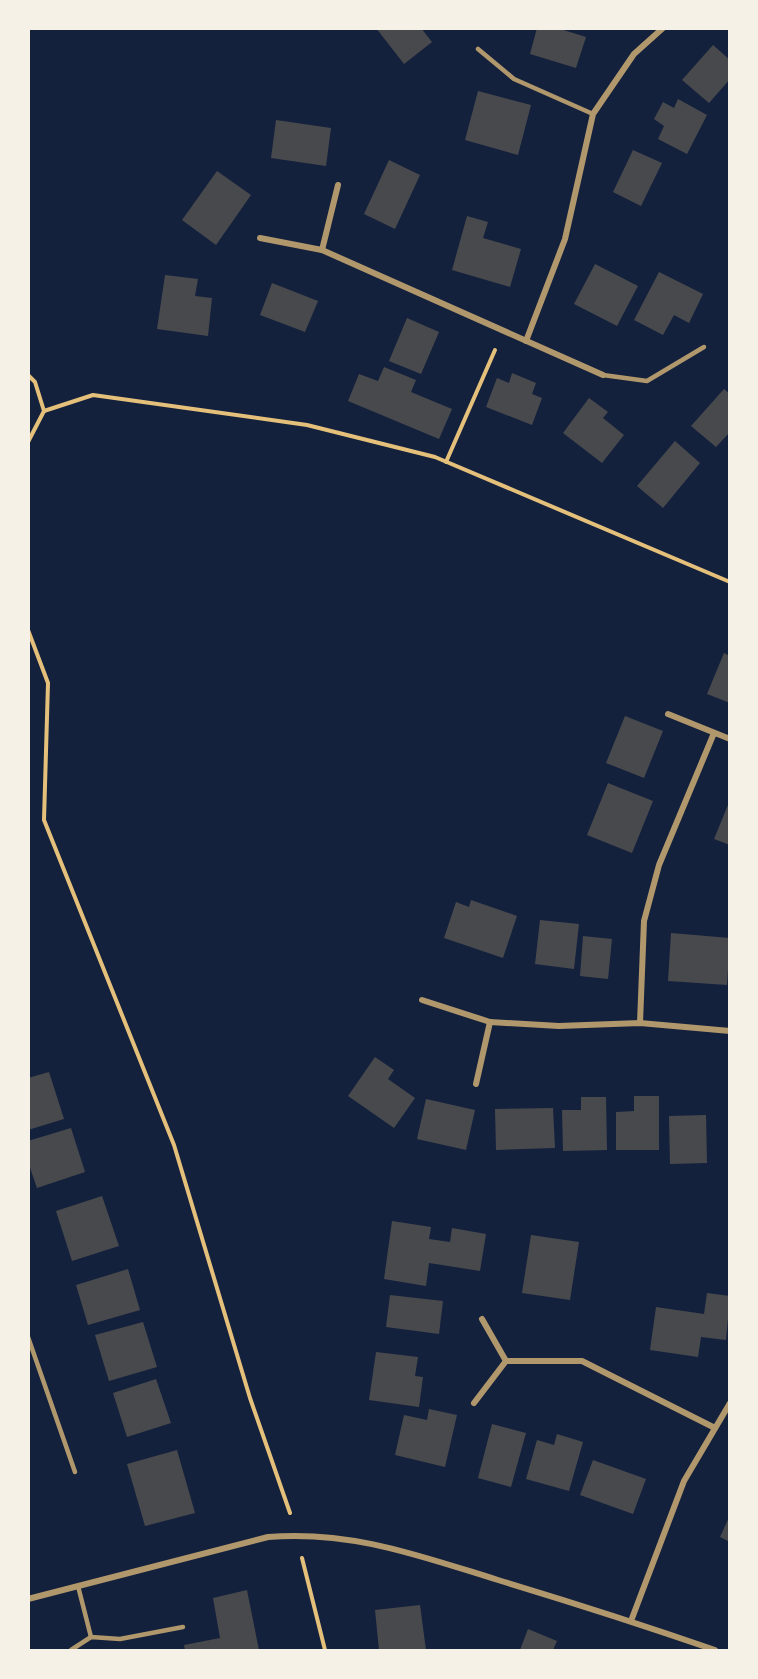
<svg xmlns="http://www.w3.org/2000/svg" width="758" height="1679" font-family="'PT Serif',serif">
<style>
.building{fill:#48494c}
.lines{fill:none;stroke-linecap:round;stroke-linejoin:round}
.path{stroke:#e5c07b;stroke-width:4}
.service{stroke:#b1986c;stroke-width:4.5}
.minor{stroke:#b1986c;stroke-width:6}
</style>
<rect width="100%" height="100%" fill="#14213d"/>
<g class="building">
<polygon points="376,28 421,28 432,42 404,64"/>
<polygon points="537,28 557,28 586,37 576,68 530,54"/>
<polygon points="713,45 730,60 730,79 709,103 682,80"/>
<polygon points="478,91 531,105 518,155 465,140"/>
<polygon points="678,99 707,115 687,154 658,139 664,126 654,119 663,102 674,108"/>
<polygon points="276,120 331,128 326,166 271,158"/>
<polygon points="633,150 662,163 641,206 613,192"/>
<polygon points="389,160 420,175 395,229 364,214"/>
<polygon points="217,171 251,195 216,245 182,220"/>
<polygon points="467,216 488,222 483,238 521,249 510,287 452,270"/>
<polygon points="595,264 638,286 617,326 574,304"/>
<polygon points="659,272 703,294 689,323 674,315 663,335 634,320"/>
<polygon points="165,275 198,279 195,296 212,298 208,336 157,329"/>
<polygon points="272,283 318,301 305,332 260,315"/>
<polygon points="407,318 439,332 421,374 389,361"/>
<polygon points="384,367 416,380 411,392 452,409 439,439 348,401 359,374 378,381"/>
<polygon points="512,373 536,383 532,394 542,398 532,425 486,407 497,378 509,383"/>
<polygon points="724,389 730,394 730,432 716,447 691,426"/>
<polygon points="589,398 608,412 603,418 624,435 602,463 563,433"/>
<polygon points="675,441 700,463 663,508 637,486"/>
<polygon points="724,653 730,656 730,703 707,694"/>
<polygon points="625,716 663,731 644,778 606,763"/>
<polygon points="608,783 653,801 632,853 587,835"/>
<polygon points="730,800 730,845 714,839"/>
<polygon points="471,900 517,916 503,958 444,938 456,902 469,907"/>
<polygon points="540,920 579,924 574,969 535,964"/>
<polygon points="671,933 730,938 727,985 668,981"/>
<polygon points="583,936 612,939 608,979 580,976"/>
<polygon points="375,1057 394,1070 388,1079 415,1098 394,1128 348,1096"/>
<polygon points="49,1072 64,1119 28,1130 28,1078"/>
<polygon points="634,1096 659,1096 659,1150 616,1150 616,1112 634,1111"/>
<polygon points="581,1097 606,1097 607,1150 563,1151 562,1110 581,1110"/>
<polygon points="426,1099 475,1110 466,1150 417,1139"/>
<polygon points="553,1108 555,1148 496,1150 495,1109"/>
<polygon points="706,1115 707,1163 670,1164 669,1116"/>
<polygon points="71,1128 85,1172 37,1188 28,1162 28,1141"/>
<polygon points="102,1196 119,1246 72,1261 56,1211"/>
<polygon points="392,1221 431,1227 429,1239 450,1242 452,1228 486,1234 480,1271 429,1263 426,1286 384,1279"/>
<polygon points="531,1235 579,1242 570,1300 522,1293"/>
<polygon points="128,1269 140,1310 88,1325 76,1285"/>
<polygon points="707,1293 730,1296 726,1340 701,1337 698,1357 650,1350 656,1307 704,1314"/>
<polygon points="390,1295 443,1301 439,1334 386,1327"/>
<polygon points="143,1322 157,1367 109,1381 95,1335"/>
<polygon points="376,1352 418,1357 415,1376 423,1377 419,1407 369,1400"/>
<polygon points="156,1379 171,1423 127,1437 113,1393"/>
<polygon points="429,1409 457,1415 445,1467 395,1455 404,1415 427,1420"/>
<polygon points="492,1424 526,1433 511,1487 478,1478"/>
<polygon points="557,1434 583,1442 569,1491 526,1479 537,1440 554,1445"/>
<polygon points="177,1450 195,1513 145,1526 127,1464"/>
<polygon points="593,1460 646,1479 633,1514 580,1495"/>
<polygon points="730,1515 730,1542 720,1537"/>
<polygon points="247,1590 259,1650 185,1650 184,1645 220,1638 213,1598"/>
<polygon points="420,1605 426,1650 379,1650 375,1610"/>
<polygon points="528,1629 557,1641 553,1650 520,1650"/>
</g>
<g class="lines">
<g class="path">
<polyline points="28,375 35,382 44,411 28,442"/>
<polyline points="44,411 93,395 307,425 435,457 730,582"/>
<polyline points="446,462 495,350"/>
<polyline points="28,630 48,683 44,820 174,1145 250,1398 290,1513"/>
<polyline points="302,1558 325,1650"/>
</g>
<g class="service">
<polyline points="478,49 514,79 593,114"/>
<polyline points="603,375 647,381 704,347"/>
<polyline points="28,1337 75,1472"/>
<polyline points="78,1586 91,1637"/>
<polyline points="71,1650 91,1637 120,1639 183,1627"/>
</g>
<g class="minor">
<polyline points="260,238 322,250 603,375"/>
<polyline points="322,250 338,185"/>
<polyline points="526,341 565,239 593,114 634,54 663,28"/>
<polyline points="668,714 730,739"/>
<polyline points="422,1000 490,1022 559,1026 640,1023 730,1031"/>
<polyline points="640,1023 644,921 659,865 714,733"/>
<polyline points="476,1084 490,1022"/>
<polyline points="482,1319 506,1361"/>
<polyline points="474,1403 506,1361 582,1361 715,1428"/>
<path d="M 28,1599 L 268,1537 C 351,1530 420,1556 498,1580 C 571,1602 643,1625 715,1650"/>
<polyline points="631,1621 684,1481 730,1403"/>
</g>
</g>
<rect width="758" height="1679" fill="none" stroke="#f6f1e7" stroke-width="60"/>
</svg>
